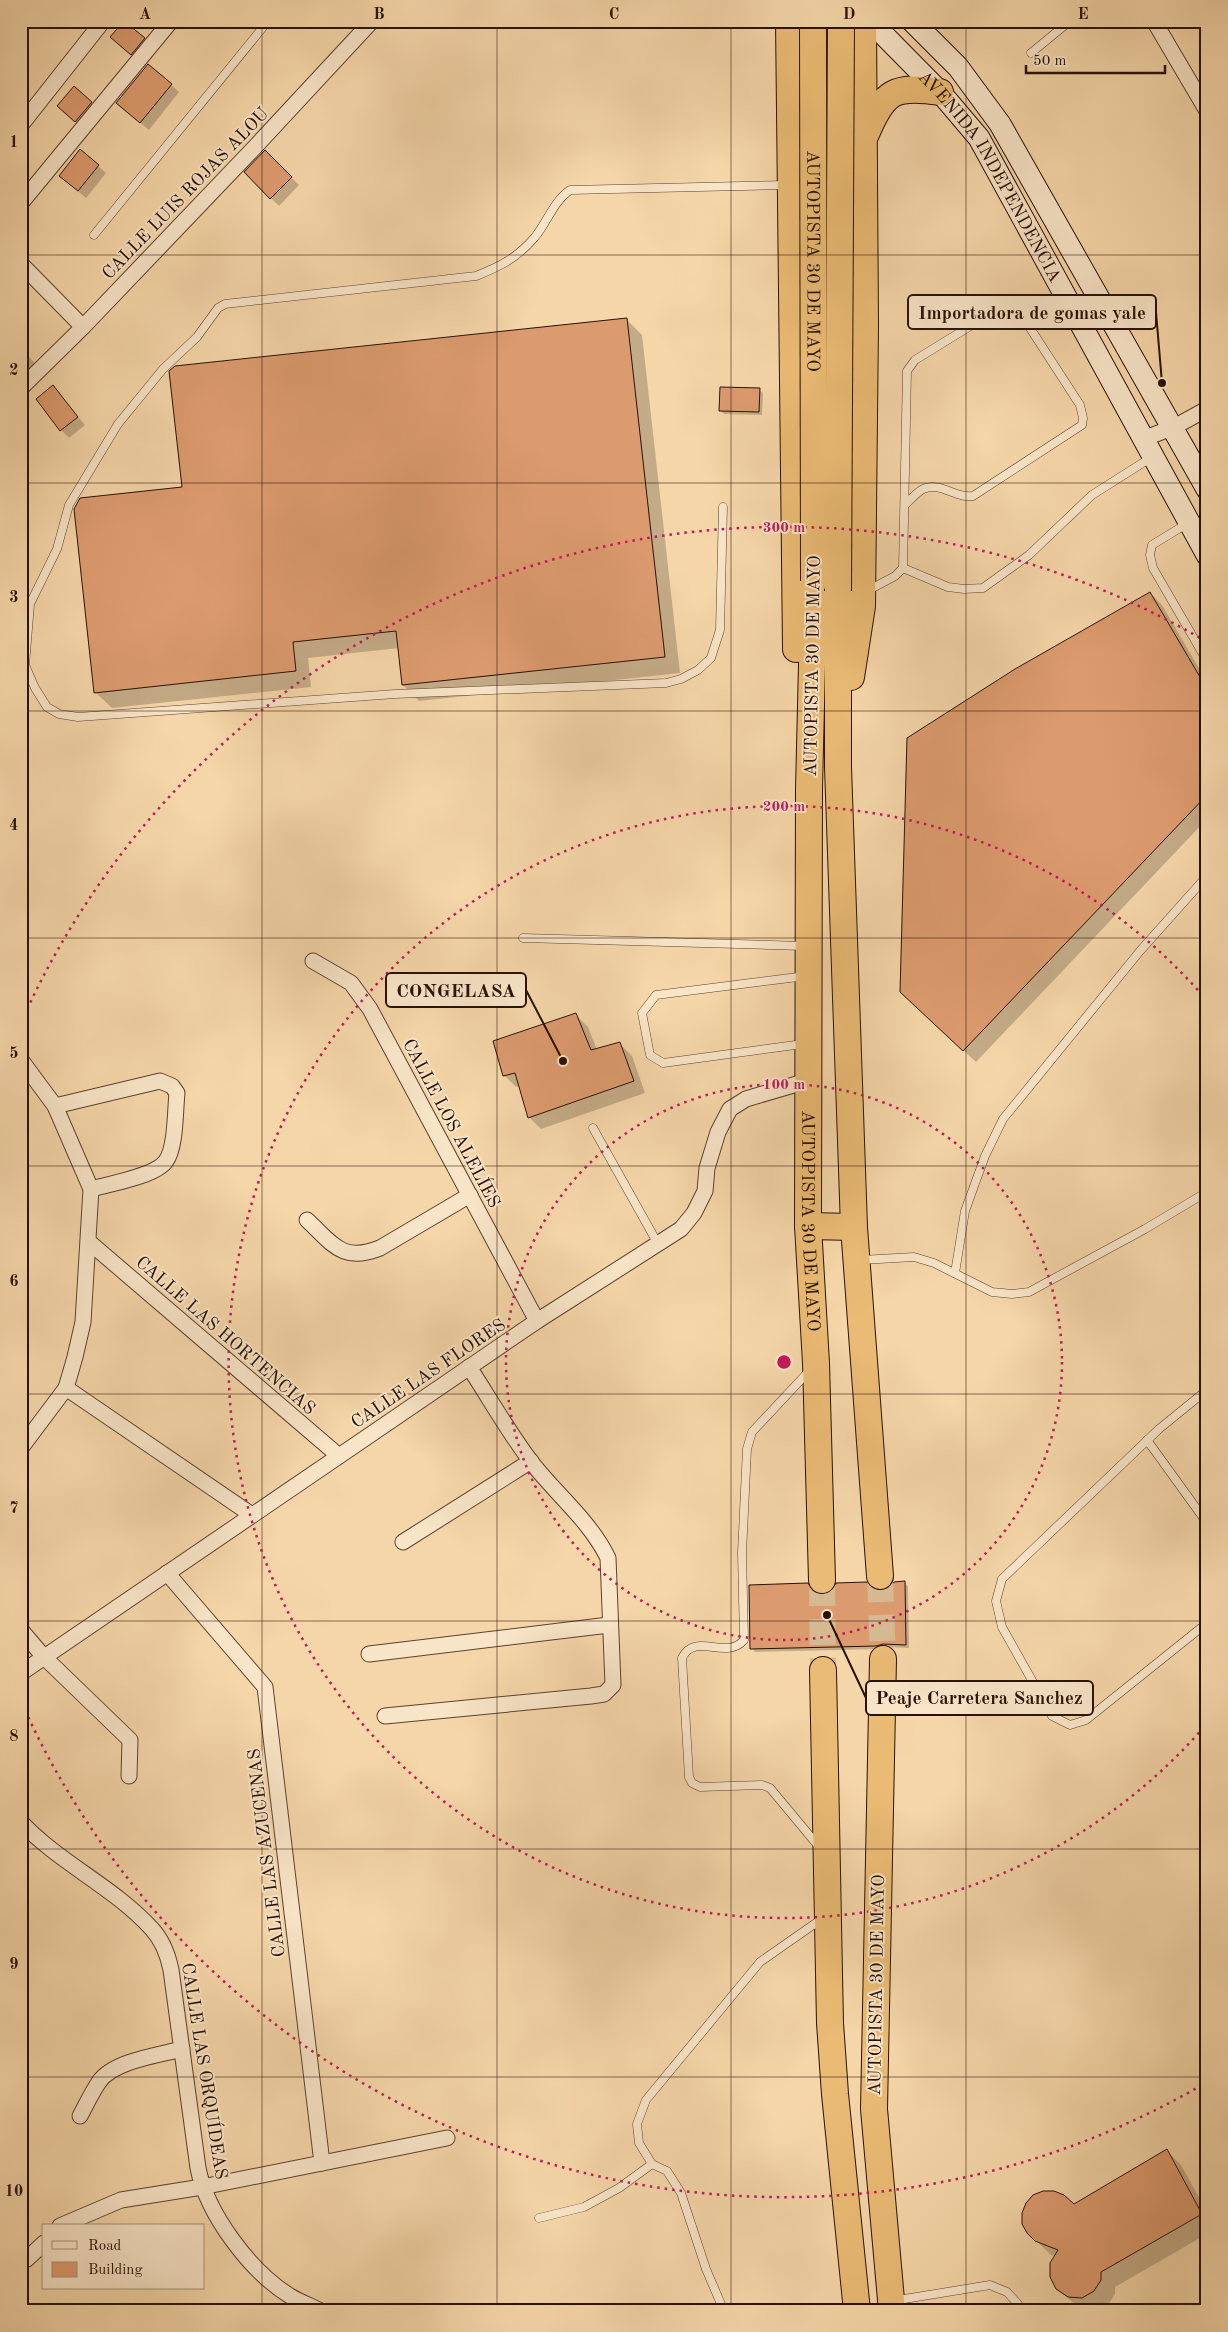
<svg xmlns="http://www.w3.org/2000/svg" width="1228" height="2332" font-family="'Old Standard TT',serif">
<style>
.shadow{fill:#0003}
.building{fill:#dc9b6e;stroke:#281106}
.lines{fill:none;stroke-linecap:round;stroke-linejoin:round}
.highway-tunnel{stroke:#d6b891;stroke-width:26;stroke-dasharray:26 13;stroke-linecap:butt}
.lane-casing{stroke:#5b422f;stroke-width:9}
.street-casing{stroke:#5b422f;stroke-width:17}
.secondary-casing{stroke:#281106;stroke-width:23}
.highway-casing{stroke:#281106;stroke-width:28}
.lane{stroke:#f8e4c7;stroke-width:8}
.street{stroke:#f8e4c7;stroke-width:15}
.secondary{stroke:#f8e4c7;stroke-width:21}
.highway{stroke:#eabb74;stroke-width:26}
.highway-bridge-casing{stroke:#281106;stroke-width:28;stroke-linecap:butt}
.highway-bridge{stroke:#eabb74;stroke-width:26}
.grid{fill:none;stroke:#281106;stroke-width:1;stroke-opacity:0.55}
.ring{fill:none;stroke:#c2185b;stroke-width:2.5;stroke-dasharray:2.5 5}
.labels{text-anchor:middle;stroke-width:4;stroke-linejoin:round;paint-order:stroke}
.street-label{font-size:18px;fill:#281106;stroke:#f8e4c7}
.centre{fill:#c2185b;stroke:#f8e4c7;stroke-width:2.5}
.ring-label{font-size:15px;text-anchor:middle;font-weight:bold;fill:#c2185b;stroke:#f8e4c7;stroke-width:4;stroke-linejoin:round;paint-order:stroke}
.leader{fill:none;stroke:#281106;stroke-width:2}
.callout-dot{fill:#281106;stroke:#f8e4c7;stroke-width:2}
.callout{fill:#f8e4c7;stroke:#281106;stroke-width:2}
.callout-label{font-size:19px;text-anchor:middle;font-weight:bold;fill:#281106}
.neatline{fill:none;stroke:#281106;stroke-width:2}
.grid-label{font-size:16px;text-anchor:middle;font-weight:bold;fill:#281106}
</style>
<rect width="100%" height="100%" fill="#f5d6a9"/>
<filter id="stains"><feTurbulence type="fractalNoise" baseFrequency=".004" numOctaves="4"/><feColorMatrix values="0 0 0 0 .2 0 0 0 0 .09 0 0 0 0 .02 0 0 0 .5 -.17"/></filter>
<radialGradient id="worn" r=".72"><stop offset=".6" stop-color="#630" stop-opacity="0"/><stop offset="1" stop-color="#630" stop-opacity=".3"/></radialGradient>
<g class="shadow">
<polygon points="144,39 152,47 140,61 120,44"/>
<polygon points="171,85 179,92 149,130 125,110"/>
<polygon points="74,88 99,110 84,129 58,106"/>
<polygon points="265,152 299,185 279,206 245,172"/>
<polygon points="98,166 106,173 86,198 60,176"/>
<polygon points="626,319 642,335 680,673 419,701 403,685 399,648 308,658 311,687 112,708 95,692 184,489"/>
<polygon points="21,347 41,371 21,387"/>
<polygon points="53,387 85,425 69,438 61,430"/>
<polygon points="759,390 763,393 762,415 724,414 720,410"/>
<polygon points="1150,593 1162,605 1207,682 1207,819 976,1062 913,1004"/>
<polygon points="576,1015 588,1027 597,1050 620,1044 632,1056 645,1093 541,1129 529,1117 520,1086 516,1087 504,1075"/>
<polygon points="904,1583 908,1586 909,1648 887,1647 880,1649 755,1652 752,1648 811,1589 815,1594 822,1596 873,1590 881,1592"/>
<polygon points="1167,2151 1181,2165 1207,2212 1207,2234 1115,2287 1115,2294 1108,2305 1098,2311 1083,2311 1057,2289 1056,2257 1051,2255 1028,2233"/>
</g>
<g class="building">
<polygon points="124,21 145,38 131,55 110,37"/>
<polygon points="148,64 172,84 140,123 116,103"/>
<polygon points="74,86 92,102 75,122 57,106"/>
<polygon points="80,149 99,165 78,191 59,176"/>
<polygon points="265,150 292,177 270,199 244,172"/>
<polygon points="627,318 665,657 402,685 396,631 293,642 296,671 94,693 74,509 80,498 182,487 169,371 175,366"/>
<polygon points="53,385 78,417 60,431 36,399"/>
<polygon points="720,387 760,388 759,412 719,411"/>
<polygon points="1150,592 1207,689 1207,795 963,1051 900,992 907,738 1015,669"/>
<polygon points="576,1013 591,1050 620,1042 634,1081 528,1118 515,1073 503,1076 493,1041"/>
<polygon points="905,1581 906,1645 883,1644 876,1646 750,1649 749,1585 808,1583 814,1593 822,1595 830,1592 836,1583 867,1582 873,1589 881,1591 889,1588 894,1582"/>
<polygon points="1167,2149 1202,2214 1101,2272 1101,2280 1094,2291 1082,2298 1068,2297 1056,2289 1050,2277 1050,2263 1058,2250 1035,2241 1027,2233 1022,2224 1022,2213 1026,2203 1033,2195 1043,2191 1054,2191 1064,2195 1074,2204"/>
</g>
<g class="lines">
<g class="highway-tunnel">
<polyline points="880,1576 883,1659"/>
<polyline points="822,1580 823,1670"/>
</g>
<defs>
<g id="lane">
<polyline points="1031,53 1070,21"/>
<polyline points="94,235 268,21"/>
<path d="M 723,507 L 720,630 L 711,658 L 698,670 L 681,679 L 666,683 L 395,694 L 78,717 L 59,714 L 47,707 L 35,688 L 25,665 L 30,604 L 57,549 L 69,505 L 118,424 L 163,369 L 197,337 L 218,308 L 225,304 L 476,276 C 501,266 517,258 535,237 C 548,221 553,202 570,190 L 787,185"/>
<polyline points="1188,523 1152,545 1150,555 1153,568 1207,661"/>
<polyline points="903,568 948,587 964,589 983,588 1029,555 1092,495 1152,457"/>
<path d="M 867,591 L 895,576 L 903,568 L 907,371 L 915,360 L 998,309 L 1009,307 L 1019,311 L 1080,405 L 1083,418 L 1082,425 L 973,496 C 956,499 940,481 923,489 C 916,493 910,500 905,505"/>
<polyline points="523,938 804,946"/>
<polyline points="803,1044 663,1063 650,1055 642,1013 656,995 806,976"/>
<polyline points="593,1128 658,1244"/>
<polyline points="861,1260 914,1257 934,1263 992,1292 1012,1294 1029,1292 1145,1229 1207,1192"/>
<polyline points="955,1273 965,1211 985,1156 1003,1119 1140,951 1207,876"/>
<path d="M 810,1370 L 752,1432 L 747,1449 L 742,1553 L 744,1640 C 726,1661 695,1631 682,1658 L 689,1777 L 692,1783 L 700,1787 L 762,1785 L 770,1788 L 820,1848"/>
<polyline points="1207,1390 1159,1429 1002,1579 996,1601 1002,1627 1052,1716 1070,1725 1086,1720 1207,1623"/>
<polyline points="1147,1440 1207,1523"/>
<polyline points="539,2218 584,2207 619,2188 652,2164"/>
<polyline points="724,2311 706,2269 681,2193 667,2171 652,2164 639,2143 637,2124 646,2100 760,1962 823,1918"/>
<polyline points="870,2311 892,2301 990,2285 1007,2292 1018,2304 1021,2311"/>
</g>
<g id="street">
<polyline points="1154,21 1207,111"/>
<polyline points="21,125 103,21"/>
<polyline points="21,203 171,21"/>
<polyline points="21,264 83,327"/>
<polyline points="21,388 83,327 255,147 372,21"/>
<polyline points="1143,439 1174,427 1207,409"/>
<polyline points="313,961 351,983 370,1009 537,1321"/>
<polyline points="21,1060 55,1106 91,1189 83,1322 75,1357 66,1388 21,1448"/>
<path d="M 55,1106 L 160,1081 L 172,1086 L 177,1093 C 175,1111 176,1147 166,1161 C 156,1176 109,1184 91,1189"/>
<path d="M 307,1220 C 333,1244 342,1263 380,1248 L 470,1195"/>
<polyline points="89,1242 339,1456"/>
<polyline points="66,1388 252,1515"/>
<polyline points="403,1542 531,1461"/>
<polyline points="167,1573 265,1687 322,2163"/>
<polyline points="21,1630 44,1657 130,1740 129,1776"/>
<polyline points="369,1654 609,1625"/>
<polyline points="21,1673 537,1321 681,1229 694,1213 705,1191 707,1168 718,1132 730,1109 746,1099 807,1081"/>
<path d="M 385,1716 L 591,1696 L 604,1694 L 613,1685 L 608,1558 C 590,1521 557,1495 532,1463 C 509,1433 490,1399 469,1367"/>
<path d="M 21,1822 C 59,1863 114,1887 152,1929 C 162,1940 168,1955 171,1970 L 198,2168 C 207,2214 250,2271 290,2296 C 300,2302 311,2306 321,2311"/>
<path d="M 80,2116 C 86,2105 92,2092 99,2082 C 113,2061 159,2055 182,2049"/>
<polyline points="60,2226 121,2200 202,2187 447,2138"/>
<polyline points="21,2260 27,2259 44,2243"/>
</g>
<g id="secondary">
<path id="s1" d="M 870,21 L 940,92 L 979,138 L 1207,555"/>
<polyline points="912,21 958,67 1000,124 1207,489"/>
</g>
<g id="highway">
<polyline points="789,21 796,649"/>
<path d="M 866,134 C 884,91 894,85 940,92"/>
<path id="s2" d="M 814,581 L 809,789 L 808,1226 L 816,1363 L 822,1580"/>
<polyline points="838,591 838,767 854,1227 880,1576"/>
<polyline points="851,677 862,606 865,325 863,21"/>
<polyline points="808,1226 854,1227"/>
<polyline points="883,1659 874,2109 892,2311"/>
<polyline points="823,1670 830,2023 835,2094 857,2311"/>
</g>
</defs>
<use href="#lane" class="lane-casing"/>
<use href="#street" class="street-casing"/>
<use href="#secondary" class="secondary-casing"/>
<use href="#highway" class="highway-casing"/>
<use href="#lane" class="lane"/>
<use href="#street" class="street"/>
<use href="#secondary" class="secondary"/>
<use href="#highway" class="highway"/>
<defs>
<g id="highway-bridge">
<path id="s3" d="M 813,21 L 814,581"/>
<polyline points="838,591 841,21"/>
</g>
</defs>
<use href="#highway-bridge" class="highway-bridge-casing"/>
<use href="#highway-bridge" class="highway-bridge"/>
</g>
<path class="grid" d="M 262,21 L 262,2311M 497,21 L 497,2311M 731,21 L 731,2311M 966,21 L 966,2311M 21,255 L 1207,255M 21,483 L 1207,483M 21,711 L 1207,711M 21,938 L 1207,938M 21,1166 L 1207,1166M 21,1394 L 1207,1394M 21,1621 L 1207,1621M 21,1849 L 1207,1849M 21,2077 L 1207,2077"/>
<g class="ring">
<circle cx="784" cy="1362" r="278"/>
<path d="M1204 1727A556 556 0 1 1 1204 997"/>
<path d="M1202 2085A835 835 0 0 1 24 1708M24 1016A835 835 0 0 1 1202 639"/>
</g>
<g class="labels">
<g class="street-label">
<text dy="6" stroke="none"><textPath href="#s1" startOffset="198">AVENIDA INDEPENDENCIA</textPath></text>
<text transform="translate(185 193) rotate(-46)" y="6">CALLE LUIS ROJAS ALOU</text>
<text dy="6" stroke="none"><textPath href="#s3" startOffset="240">AUTOPISTA 30 DE MAYO</textPath></text>
<text transform="translate(812 666) rotate(-89)" y="6">AUTOPISTA 30 DE MAYO</text>
<text transform="translate(452 1123) rotate(62)" y="6">CALLE LOS ALELÍES</text>
<text dy="6" stroke="none"><textPath href="#s2" startOffset="640">AUTOPISTA 30 DE MAYO</textPath></text>
<text transform="translate(226 1335) rotate(41)" y="6">CALLE LAS HORTENCIAS</text>
<text transform="translate(428 1373) rotate(-34)" y="6">CALLE LAS FLORES</text>
<text transform="translate(266 1853) rotate(-97)" y="6">CALLE LAS AZUCENAS</text>
<text transform="translate(876 1985) rotate(-89)" y="6">AUTOPISTA 30 DE MAYO</text>
<text transform="translate(205 2071) rotate(81)" y="6">CALLE LAS ORQUÍDEAS</text>
</g>
</g>
<circle cx="784" cy="1362" r="8" class="centre"/>
<g class="ring-label">
<text x="784" y="532">300 m</text>
<text x="784" y="811">200 m</text>
<text x="784" y="1089">100 m</text>
</g>
<path class="leader" d="M1162 383L1156 312M563 1061L526 990M827 1615L866 1698"/>
<g class="callout-dot">
<circle cx="1162" cy="383" r="5"/>
<circle cx="563" cy="1061" r="5"/>
<circle cx="827" cy="1615" r="5"/>
</g>
<g class="callout">
<rect x="908" y="295" width="248" height="34" rx="5"/>
<rect x="386" y="973" width="140" height="34" rx="5"/>
<rect x="866" y="1681" width="227" height="34" rx="5"/>
</g>
<g class="callout-label">
<text x="1032" y="319">Importadora de gomas yale</text>
<text x="456" y="997">CONGELASA</text>
<text x="979" y="1704">Peaje Carretera Sanchez</text>
</g>
<rect width="1228" height="2332" fill="none" stroke="#f5d6a9" stroke-width="55"/>
<rect x="42" y="2224" width="162" height="65" fill="#f8e4c7" stroke="#a5907a"/>
<rect x="52" y="2241" width="25" height="8" fill="#f8e4c7" stroke="#a5907a"/>
<text x="88" y="2250" font-size="15" fill="#281106">Road</text>
<rect x="52" y="2262" width="25" height="15" fill="#dc9b6e" stroke="#a5907a"/>
<text x="88" y="2274" font-size="15" fill="#281106">Building</text>
<path d="M1026 65v8h139v-8" fill="none" stroke="#281106" stroke-width="2.5"/>
<text x="1033" y="65" font-size="15" fill="#281106" stroke="#f8e4c7" stroke-width="4" paint-order="stroke">50 m</text>
<rect x="28" y="28" width="1172" height="2276" class="neatline"/>
<g class="grid-label">
<text x="145" y="19">A</text>
<text x="379" y="19">B</text>
<text x="614" y="19">C</text>
<text x="849" y="19">D</text>
<text x="1083" y="19">E</text>
<text x="14" y="147">1</text>
<text x="14" y="375">2</text>
<text x="14" y="602">3</text>
<text x="14" y="830">4</text>
<text x="14" y="1058">5</text>
<text x="14" y="1286">6</text>
<text x="14" y="1513">7</text>
<text x="14" y="1741">8</text>
<text x="14" y="1969">9</text>
<text x="14" y="2196">10</text>
</g>
<rect width="100%" height="100%" filter="url(#stains)"/>
<rect width="100%" height="100%" fill="url(#worn)"/>
</svg>
